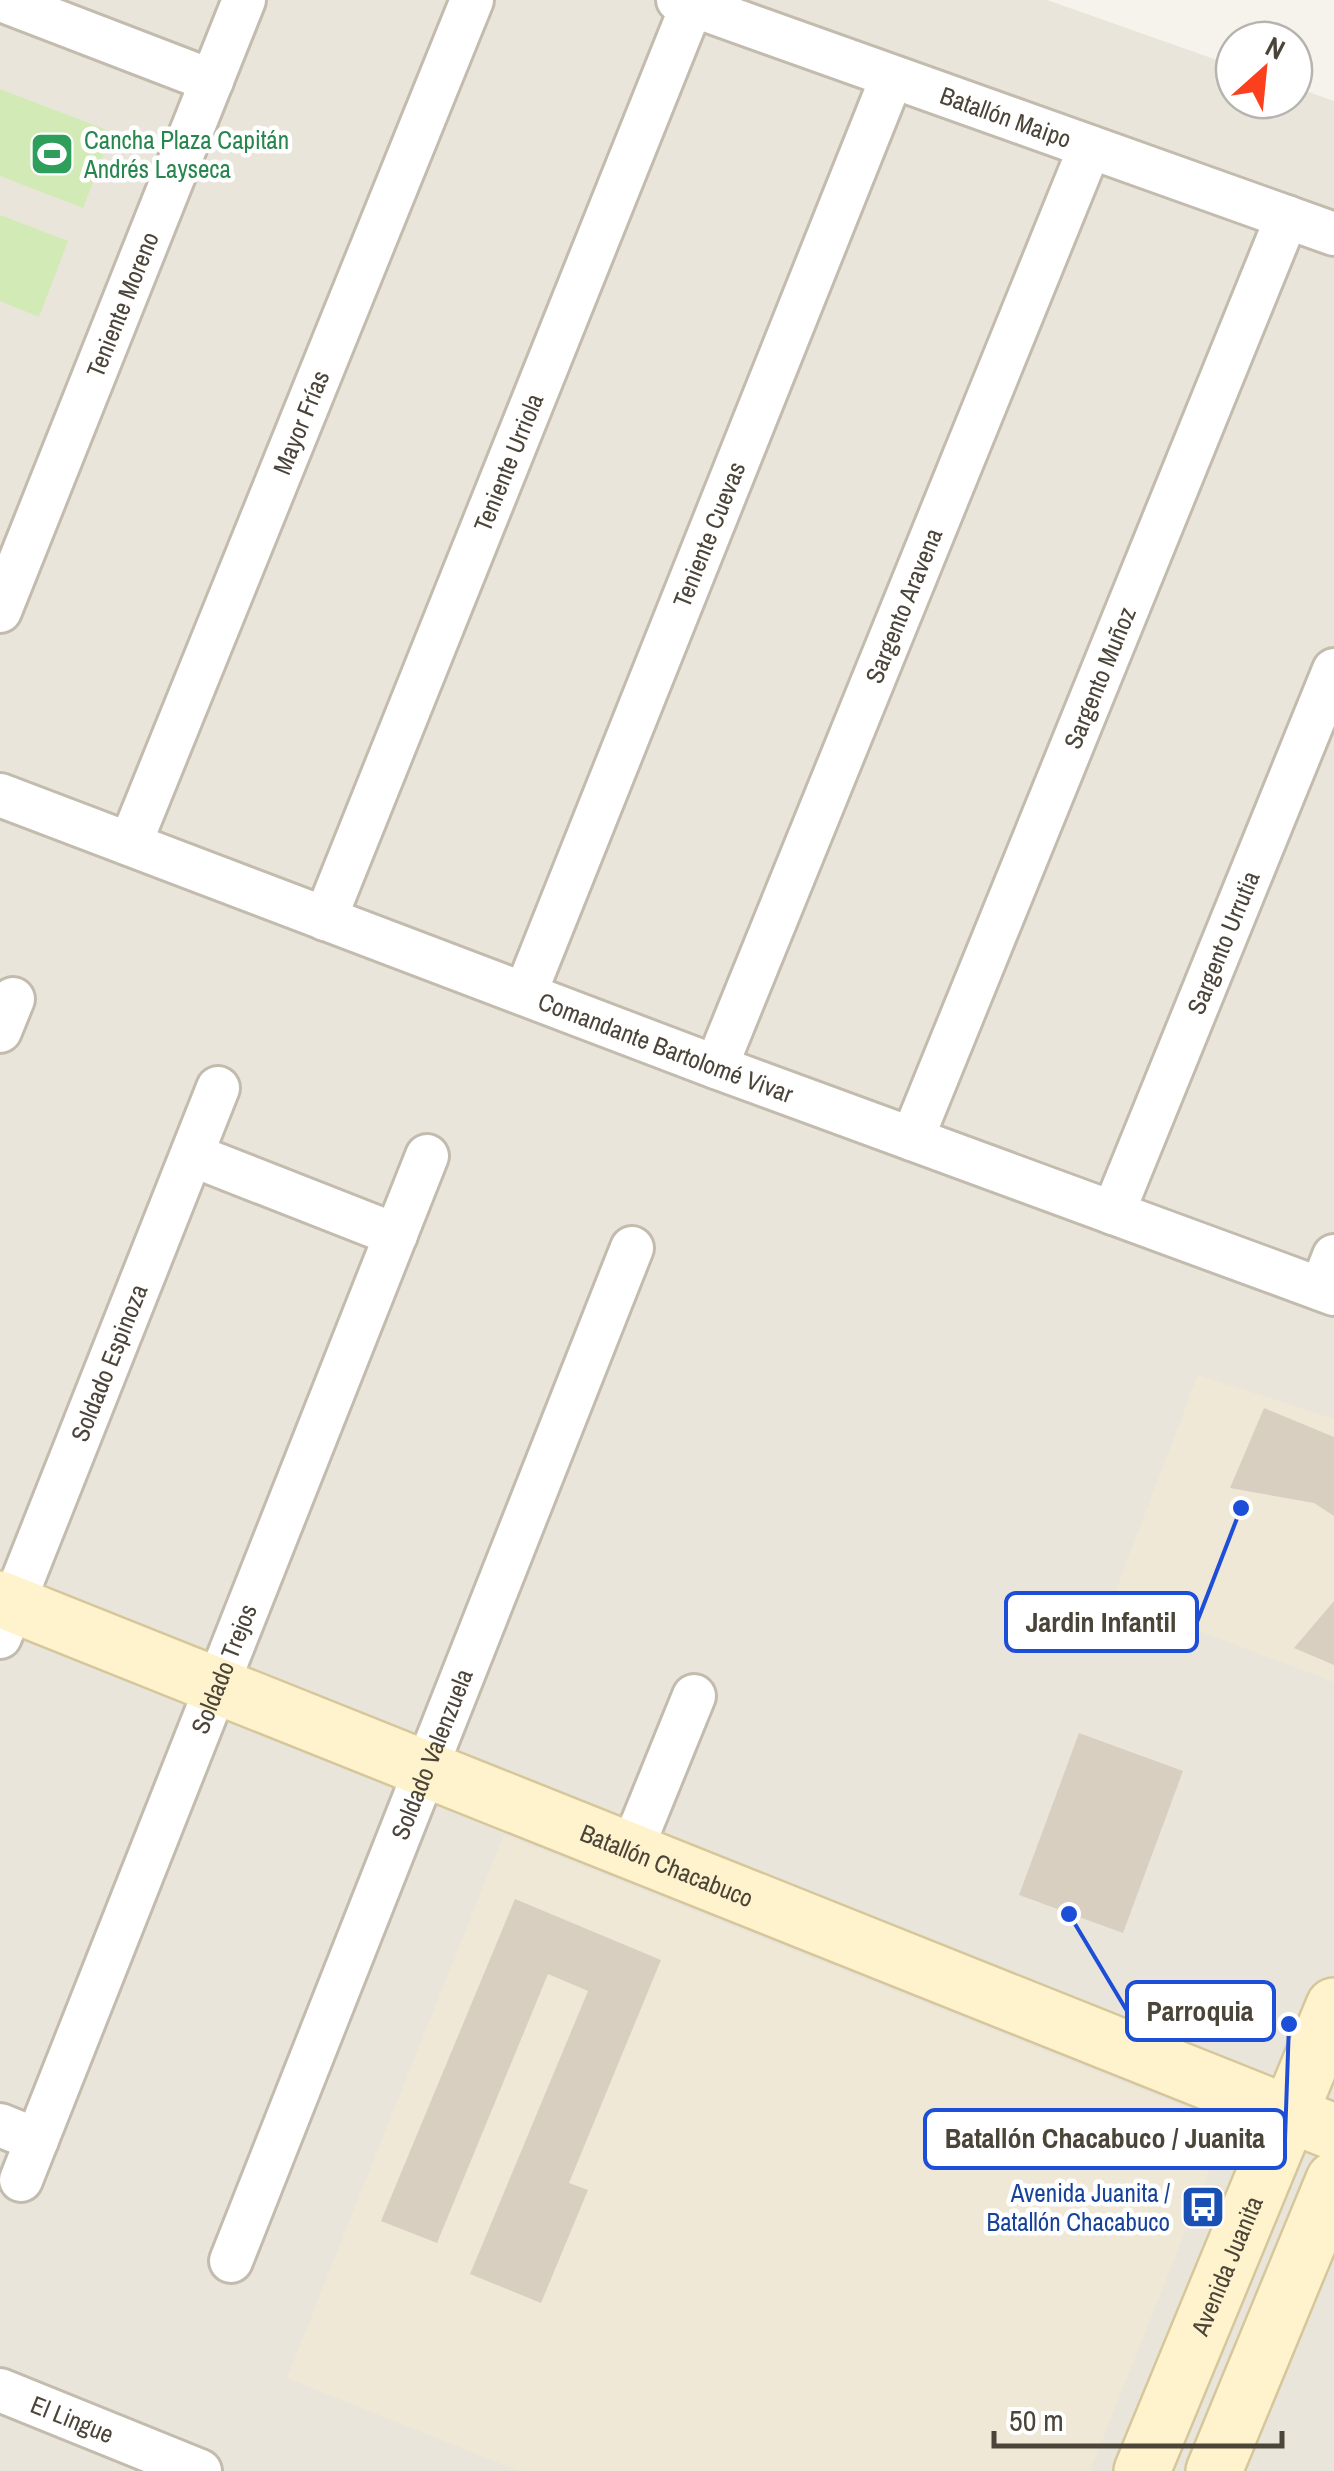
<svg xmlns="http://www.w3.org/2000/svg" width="1334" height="2471" font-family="'Archivo Narrow',sans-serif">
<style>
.residential{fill:#eae5da}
.education{fill:#efe8d6}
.green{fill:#d2eab5}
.building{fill:#d8cfc1}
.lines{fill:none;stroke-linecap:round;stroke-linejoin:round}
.street-casing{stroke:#c2bbae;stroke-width:48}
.secondary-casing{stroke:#d6c79b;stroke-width:60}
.street{stroke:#fff;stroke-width:42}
.secondary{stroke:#fff3cd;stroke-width:55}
.labels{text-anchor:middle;stroke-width:9;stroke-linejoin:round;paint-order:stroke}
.street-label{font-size:25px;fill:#4b4439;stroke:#fff}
.leisure-label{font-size:25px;fill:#27864d;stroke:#fff;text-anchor:start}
.transit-label{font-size:25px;fill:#164399;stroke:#fff;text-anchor:end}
.leader{fill:none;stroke:#1d4ed8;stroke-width:4}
.callout-dot{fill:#1d4ed8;stroke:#fff;stroke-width:4}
.callout{fill:#fff;stroke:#1d4ed8;stroke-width:4}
.callout-label{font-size:28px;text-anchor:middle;font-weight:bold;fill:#4b4439}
</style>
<rect width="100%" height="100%" fill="#f6f3ec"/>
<polygon class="residential" points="0,0 1047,0 1234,66 1234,100 1294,100 1294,87 1334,101 1334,2471 0,2471"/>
<g class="education">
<polygon points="1198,1375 1334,1419 1334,1682 1113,1598"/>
<polygon points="504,1835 1228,2124 1090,2471 519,2471 287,2378"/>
</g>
<g class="green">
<polygon points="0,89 112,132 83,208 0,176"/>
<polygon points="0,215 68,241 39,317 0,301"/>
</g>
<g class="building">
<polygon points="1264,1408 1334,1437 1334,1516 1314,1503 1230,1488"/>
<polygon points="1334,1601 1334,1665 1294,1648"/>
<polygon points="1079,1733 1183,1771 1123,1933 1019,1895"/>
<polygon points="515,1899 661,1960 569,2183 588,2190 541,2303 470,2274 588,1991 548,1974 437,2243 381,2221"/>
</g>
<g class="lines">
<defs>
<g id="street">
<polyline points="1,0 212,81"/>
<path id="s1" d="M 678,0 L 1334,234"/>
<path id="s2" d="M 0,611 L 244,0"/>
<path id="s3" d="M 0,795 L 716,1067 L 1334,1294"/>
<path id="s4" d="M 130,844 L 472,0"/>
<path id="s5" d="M 325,919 L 692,5"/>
<path id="s6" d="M 525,994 L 892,77"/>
<polyline points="0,1031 13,999"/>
<path id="s7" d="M 716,1067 L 1090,147"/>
<path id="s8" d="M 912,1139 L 1287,217"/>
<polyline points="192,1155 396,1235"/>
<path id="s9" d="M 1113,1213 L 1334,670"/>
<polyline points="1321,1289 1334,1256"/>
<path id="s10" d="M 0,1637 L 218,1088"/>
<polyline points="631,1851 694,1696"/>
<polyline points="0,2125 37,2140"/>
<path id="s11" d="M 21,2180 L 427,1156"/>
<path id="s12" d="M 231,2261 L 632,1248"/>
<path id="s13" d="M 0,2390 L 200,2471"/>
</g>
<g id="secondary">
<path id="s14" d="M 0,1599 L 1334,2132"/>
<path id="s15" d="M 1142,2471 L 1334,2006"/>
<polyline points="1214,2471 1334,2180"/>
</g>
</defs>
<use href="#street" class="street-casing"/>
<use href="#secondary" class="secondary-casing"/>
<use href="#street" class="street"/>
<use href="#secondary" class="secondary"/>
</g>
<defs>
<symbol id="stadium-square" viewBox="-11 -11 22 22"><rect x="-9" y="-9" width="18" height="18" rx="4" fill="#2e9e5b" stroke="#fff"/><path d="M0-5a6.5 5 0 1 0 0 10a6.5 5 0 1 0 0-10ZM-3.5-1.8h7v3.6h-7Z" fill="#fff"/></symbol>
<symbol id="bus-square" viewBox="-11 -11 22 22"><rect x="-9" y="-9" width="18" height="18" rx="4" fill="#1a4fb4" stroke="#fff"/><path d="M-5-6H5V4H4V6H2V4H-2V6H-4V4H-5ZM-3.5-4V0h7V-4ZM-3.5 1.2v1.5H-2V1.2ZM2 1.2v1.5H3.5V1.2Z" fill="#fff"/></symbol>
</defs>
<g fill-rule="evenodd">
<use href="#stadium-square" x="27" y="129" width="50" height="50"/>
<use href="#bus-square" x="1178" y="2182" width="50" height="50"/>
</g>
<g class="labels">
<g class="street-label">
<text dy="9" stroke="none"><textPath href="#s1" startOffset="348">Batallón Maipo</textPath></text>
<text dy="9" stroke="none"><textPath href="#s2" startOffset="330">Teniente Moreno</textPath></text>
<text dy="9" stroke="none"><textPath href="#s4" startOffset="455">Mayor Frías</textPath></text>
<text dy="9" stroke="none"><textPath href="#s5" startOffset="492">Teniente Urriola</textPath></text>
<text dy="9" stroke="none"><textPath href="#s6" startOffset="495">Teniente Cuevas</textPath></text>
<text dy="9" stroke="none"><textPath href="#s7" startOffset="498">Sargento Aravena</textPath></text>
<text dy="9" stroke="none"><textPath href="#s8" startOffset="498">Sargento Muñoz</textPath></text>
<text dy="9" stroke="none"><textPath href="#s9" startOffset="292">Sargento Urrutia</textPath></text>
<text dy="9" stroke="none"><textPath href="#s3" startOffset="712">Comandante Bartolomé Vivar</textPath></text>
<text dy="9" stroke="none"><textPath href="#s10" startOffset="295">Soldado Espinoza</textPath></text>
<text dy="9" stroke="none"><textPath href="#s11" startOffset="550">Soldado Trejos</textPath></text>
<text dy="9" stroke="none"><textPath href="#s12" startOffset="545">Soldado Valenzuela</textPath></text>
<text dy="9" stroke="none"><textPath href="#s14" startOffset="718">Batallón Chacabuco</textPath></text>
<text dy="9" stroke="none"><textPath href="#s15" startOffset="222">Avenida Juanita</textPath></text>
<text dy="9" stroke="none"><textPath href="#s13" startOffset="78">El Lingue</textPath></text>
</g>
<g class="leisure-label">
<text x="84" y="149">Cancha Plaza Capitán<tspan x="84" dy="29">Andrés Layseca</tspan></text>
</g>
<g class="transit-label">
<text x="1170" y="2202">Avenida Juanita /<tspan x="1170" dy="29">Batallón Chacabuco</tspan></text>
</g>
</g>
<path class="leader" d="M1241 1508L1197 1622M1069 1914L1127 2011M1289 2024L1285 2139"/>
<g class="callout-dot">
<circle cx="1241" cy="1508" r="10"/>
<circle cx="1069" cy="1914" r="10"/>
<circle cx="1289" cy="2024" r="10"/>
</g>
<g class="callout">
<rect x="1006" y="1593" width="191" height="58" rx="10"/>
<rect x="1127" y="1982" width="147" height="58" rx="10"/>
<rect x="925" y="2110" width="360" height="58" rx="10"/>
</g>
<g class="callout-label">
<text x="1101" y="1632">Jardin Infantil</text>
<text x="1200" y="2021">Parroquia</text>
<text x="1105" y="2148">Batallón Chacabuco / Juanita</text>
</g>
<g transform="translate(1264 70) rotate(27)"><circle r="48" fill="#ffffff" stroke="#b7b4b0" stroke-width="2.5"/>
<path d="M0-8L18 38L0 25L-18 38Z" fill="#fc3f1d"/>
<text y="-15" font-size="28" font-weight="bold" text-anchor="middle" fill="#4b4439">N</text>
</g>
<path d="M994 2431v15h288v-15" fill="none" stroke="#4b4439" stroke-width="5"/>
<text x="1009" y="2431" font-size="30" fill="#4b4439" stroke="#ffffff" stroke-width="8" paint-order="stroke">50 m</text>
</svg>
